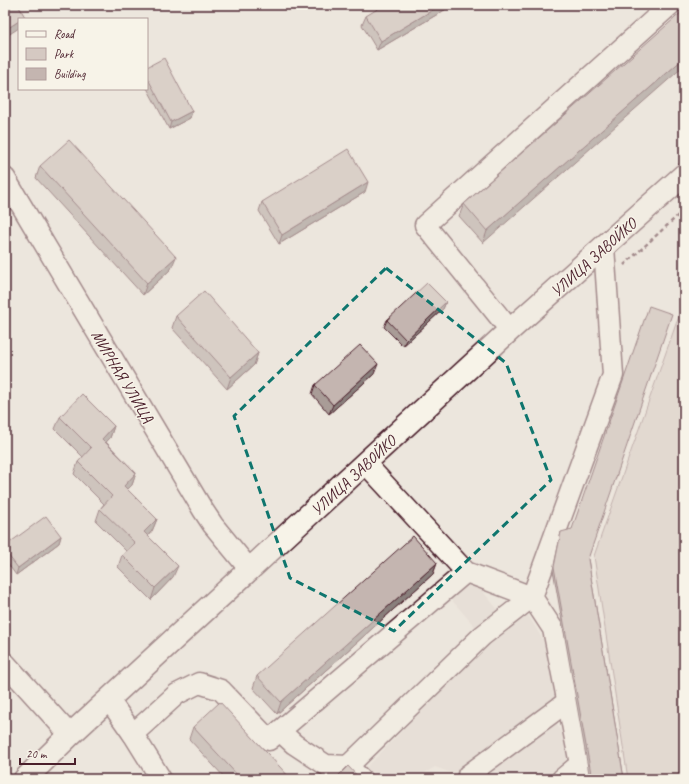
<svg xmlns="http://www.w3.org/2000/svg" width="689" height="784" font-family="Caveat,sans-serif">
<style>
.built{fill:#e0d7d0}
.green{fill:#d5c9c2;stroke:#907476}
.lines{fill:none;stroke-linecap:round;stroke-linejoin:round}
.minor-casing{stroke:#4a1f2b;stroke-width:23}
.major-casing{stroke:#4a1f2b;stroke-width:25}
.path{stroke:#4a1f2b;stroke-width:2.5;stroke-dasharray:4 3;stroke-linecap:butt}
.minor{stroke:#f7f3e8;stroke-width:20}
.major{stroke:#f7f3e8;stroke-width:22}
.wall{fill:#a99c97;stroke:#4a1f2b}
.shaded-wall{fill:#897f7b;stroke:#4a1f2b}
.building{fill:#c4b5b0;stroke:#4a1f2b}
.marked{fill:none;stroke:#0f766e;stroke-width:3;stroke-dasharray:8 5;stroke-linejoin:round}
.labels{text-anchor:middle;stroke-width:3;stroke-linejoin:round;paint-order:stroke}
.street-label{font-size:16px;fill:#4a1f2b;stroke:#f7f3e8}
</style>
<rect width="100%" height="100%" fill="#ece6dd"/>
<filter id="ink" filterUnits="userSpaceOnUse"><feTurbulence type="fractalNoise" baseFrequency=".025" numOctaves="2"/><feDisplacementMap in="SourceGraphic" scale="8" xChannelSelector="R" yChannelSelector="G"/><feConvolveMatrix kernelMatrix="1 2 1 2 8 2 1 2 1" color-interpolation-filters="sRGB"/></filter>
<g filter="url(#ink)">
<g class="built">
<polygon points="475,582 499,611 476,628 450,598"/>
<polygon points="528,615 548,648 560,694 458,775 435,767 414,779 369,779 363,771 489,642"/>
<polygon points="554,719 568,744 574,779 484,779"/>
</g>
<polygon class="green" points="684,305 684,779 628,779 594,556 676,324"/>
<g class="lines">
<defs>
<g id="minor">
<polyline points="5,178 203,510 213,525 250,570"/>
<polyline points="510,330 425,225 670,5"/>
<polyline points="365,463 466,572 532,597 553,629 583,779"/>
<polyline points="5,663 70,735"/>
<polyline points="109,700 133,734 161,779"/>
<polyline points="280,731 294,744 326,765 348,766 482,636 532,597 613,375 604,247"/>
<polyline points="133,734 177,694 199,683 221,690 269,740 466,572"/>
<polyline points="348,766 361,779"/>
<polyline points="472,779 468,775 568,701"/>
<polyline points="562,779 580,764"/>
</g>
<polyline id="major" points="25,779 70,735 365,463 510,330 684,175"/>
</defs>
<use href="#minor" class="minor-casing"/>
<use href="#major" class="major-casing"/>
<polyline class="path" points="624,265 684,210"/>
<use href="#minor" class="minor"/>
<use href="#major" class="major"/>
</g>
<g class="wall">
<polygon points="453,5 377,50 362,25 366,16"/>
<polygon points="684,11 483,243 459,216 464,204"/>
<polygon points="147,67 192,111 190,118 169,129 147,88"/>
<polygon points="40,166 171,269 143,295 36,178"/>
<polygon points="365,192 279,244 259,211 262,202"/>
<polygon points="446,302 443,309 403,346 384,327 387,320"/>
<polygon points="176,316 258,353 254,365 227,389 172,328"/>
<polygon points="374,374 329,414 312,394 315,385"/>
<polygon points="60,417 114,426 110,438 106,442 136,473 132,485 127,490 157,519 152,531 148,536 173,577 151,600 118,567 122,555 126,551 96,521 100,509 104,504 74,474 78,462 83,457 55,429"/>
<polygon points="561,532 588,559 624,779 590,779 553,570"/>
<polygon points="61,536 59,543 16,575 5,560 5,546"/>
<polygon points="437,563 433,574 277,714 253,688 257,676"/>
<polygon points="193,727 291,779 226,779 189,739"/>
</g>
<g class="shaded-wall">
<polygon points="441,5 453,5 377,50 381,41"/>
<polygon points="19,21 19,28 5,37 5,30"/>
<polygon points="684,58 684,66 483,243 487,231"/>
<polygon points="192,111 190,118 169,129 171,122"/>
<polygon points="368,182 365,192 279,244 282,235"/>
<polygon points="176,257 171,269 143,295 147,283"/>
<polygon points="446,302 443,309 403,346 406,340"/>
<polygon points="258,353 254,365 227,389 231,377"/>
<polygon points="378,364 374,374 329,414 333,405"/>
<polygon points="114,426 110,438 98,451 102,439"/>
<polygon points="136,473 132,485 119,498 124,486"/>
<polygon points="157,519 152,531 140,544 144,532"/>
<polygon points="61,536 59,543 16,575 18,568"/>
<polygon points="437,563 433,574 277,714 281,702"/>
<polygon points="178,566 173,577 151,600 155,588"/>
</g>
<g class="building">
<polygon points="5,5 18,5 25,17 22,19 19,19 19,21 5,30"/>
<polygon points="384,5 441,5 381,41 366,16"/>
<polygon points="684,10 684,58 487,231 464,204"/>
<polygon points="164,58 192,111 171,122 147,77 147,67"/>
<polygon points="69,140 176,257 147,283 40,166"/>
<polygon points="348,149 368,182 282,235 262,202"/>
<polygon points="427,283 446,302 406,340 387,320"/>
<polygon points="204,291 258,353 231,377 176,316"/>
<polygon points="649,306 672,314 588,559 624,779 592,779 554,567 561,532 572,529"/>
<polygon points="360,345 378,364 333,405 315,385"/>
<polygon points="82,394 114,426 102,439 136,473 124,486 157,519 144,532 178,566 155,588 122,555 135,543 100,509 112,496 78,462 91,448 60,417"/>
<polygon points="46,516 61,536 18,568 5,551 5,546"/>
<polygon points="413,536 437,563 281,702 257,676"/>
<polygon points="220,702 291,779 241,779 193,727"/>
<polygon points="348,766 360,779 335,779"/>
</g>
</g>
<path d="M0 0H689V784H0ZM 386,268 L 506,363 L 551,480 L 394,631 L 290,578 L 234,416 Z" fill="#ece6dd" fill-opacity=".55" fill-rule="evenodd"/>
<path class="marked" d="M 386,268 L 506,363 L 551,480 L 394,631 L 290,578 L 234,416 Z"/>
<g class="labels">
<g class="street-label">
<text transform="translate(593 257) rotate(-42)" y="6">УЛИЦА ЗАВОЙКО</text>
<text transform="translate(123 376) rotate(59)" y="6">МИРНАЯ УЛИЦА</text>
<text transform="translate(353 475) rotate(-43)" y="6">УЛИЦА ЗАВОЙКО</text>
</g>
</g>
<rect width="689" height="784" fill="none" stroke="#f7f3e8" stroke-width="20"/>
<rect x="10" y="10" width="669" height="764" fill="none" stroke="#4a1f2b" stroke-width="1.5" filter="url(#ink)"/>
<rect x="18" y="18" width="130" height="72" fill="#f7f3e8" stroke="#b29e9c"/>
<rect x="26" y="31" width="20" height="6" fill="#f7f3e8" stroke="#b29e9c"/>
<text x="54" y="38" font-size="12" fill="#4a1f2b">Road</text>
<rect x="26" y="48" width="20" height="12" fill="#d5c9c2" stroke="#b29e9c"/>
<text x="54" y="58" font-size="12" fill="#4a1f2b">Park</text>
<rect x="26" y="68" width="20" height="12" fill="#c4b5b0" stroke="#b29e9c"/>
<text x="54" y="78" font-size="12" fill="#4a1f2b">Building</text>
<path d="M20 758v6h55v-6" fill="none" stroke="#4a1f2b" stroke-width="2"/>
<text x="26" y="758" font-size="12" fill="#4a1f2b" stroke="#f7f3e8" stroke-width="3" paint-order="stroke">20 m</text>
</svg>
